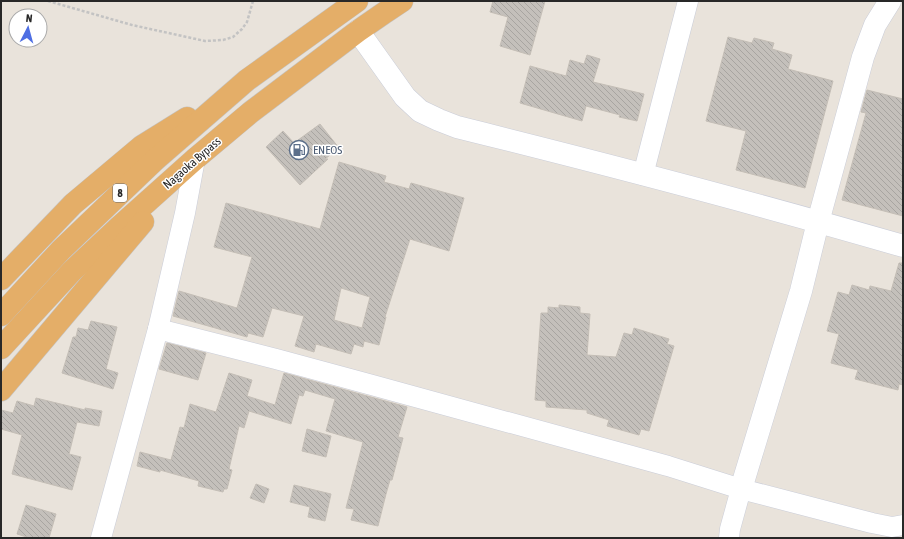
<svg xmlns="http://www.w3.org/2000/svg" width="904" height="539" font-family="'Asap Condensed',sans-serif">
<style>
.building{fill:url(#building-back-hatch);stroke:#c4beb6;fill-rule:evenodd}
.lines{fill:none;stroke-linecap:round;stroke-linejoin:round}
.minor-casing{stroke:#cacdd8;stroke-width:21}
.tertiary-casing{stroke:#cacdd8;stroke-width:23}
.trunk-casing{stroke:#c3c3c3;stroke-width:23}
.path{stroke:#c3c3c3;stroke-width:2.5;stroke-dasharray:3 2;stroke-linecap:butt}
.minor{stroke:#fff;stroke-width:20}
.tertiary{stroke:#fff;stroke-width:22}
.trunk{stroke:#e4ae68;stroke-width:22}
.labels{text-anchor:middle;stroke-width:3;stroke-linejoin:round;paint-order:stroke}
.shield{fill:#fff;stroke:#686868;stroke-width:1}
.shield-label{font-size:11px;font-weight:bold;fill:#282828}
.service-label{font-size:12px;fill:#4e5e75;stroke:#fff;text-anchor:start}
.street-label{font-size:12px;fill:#282828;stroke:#fff}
</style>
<defs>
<pattern id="building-back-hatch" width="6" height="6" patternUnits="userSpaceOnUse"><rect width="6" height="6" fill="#c4c0bb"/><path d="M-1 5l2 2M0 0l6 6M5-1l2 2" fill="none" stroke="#a8a5a1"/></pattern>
</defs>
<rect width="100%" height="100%" fill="#e9e3db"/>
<g class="building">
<polygon points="493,1 545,1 530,55 500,46 508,17 490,12"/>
<polygon points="728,37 752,43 754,38 774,43 772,49 792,55 788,69 833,81 805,188 736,170 746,131 706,121"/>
<polygon points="587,55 600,59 593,82 644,94 637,121 619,117 620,115 586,106 582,121 520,103 530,66 566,76 570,60 584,64"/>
<polygon points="867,90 903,99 903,216 842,200 866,113 861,112"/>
<polygon points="320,124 339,148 325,159 328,159 300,185 266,147 283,131 294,143"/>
<path d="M 339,162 L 386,176 L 384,182 L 409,189 L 411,183 L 464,198 L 449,251 L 410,239 L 385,317 L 386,317 L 379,345 L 364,341 L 363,347 L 354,344 L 351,354 L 316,344 L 314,352 L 295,346 L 304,316 L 272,308 L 263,337 L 248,333 L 247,337 L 173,316 L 179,291 L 237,308 L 252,257 L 214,247 L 226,203 L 320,229 ZM 341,288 L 370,297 L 362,328 L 334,320 Z"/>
<polygon points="899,263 903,263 903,385 899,384 898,390 855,379 858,370 831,363 839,334 827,331 838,292 849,295 852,285 869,290 870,286 891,291"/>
<polygon points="559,305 580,307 580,313 590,314 587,355 616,357 624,333 632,335 634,328 669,339 667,344 674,346 649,431 641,429 639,435 621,430 607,426 609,420 587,413 587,410 546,407 546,401 535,400 541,313 548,313 548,307 559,308"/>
<polygon points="91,321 117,327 106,369 118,373 113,389 62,373 73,337 76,337 78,328 88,330"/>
<polygon points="167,343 206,353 198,380 159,369"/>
<polygon points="229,373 252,380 247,396 275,405 284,373 407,407 398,437 403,438 398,457 392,480 390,480 386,494 378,526 351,520 354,509 346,508 363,442 326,431 335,399 305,390 303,396 299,395 291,424 249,411 244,428 239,426 229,469 232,470 227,489 224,489 223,492 198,486 199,481 160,470 160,472 137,466 140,452 171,460 180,427 184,428 190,404 216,412"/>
<polygon points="36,398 85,410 85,408 102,411 99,426 77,422 69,454 81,457 72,490 12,474 22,435 1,429 1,410 13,413 17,401 34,406"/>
<polygon points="307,429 331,436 326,457 302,451"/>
<polygon points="256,484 269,489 264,503 250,498"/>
<polygon points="294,485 331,494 325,521 308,517 310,507 290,502"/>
<polygon points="26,505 56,514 49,538 30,538 17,534"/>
</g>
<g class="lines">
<defs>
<g id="minor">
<polyline points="643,175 688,1"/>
<polyline points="158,329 276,359 372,385 668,466 741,489 872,523 892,527 903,525"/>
<polyline points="101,538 158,329 185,213 195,159"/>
<polyline points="729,538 730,529 741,489"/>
</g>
<g id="tertiary">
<path d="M 358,31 L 405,97 L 420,111 L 439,120 L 457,127 C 606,164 755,203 903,246"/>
<polyline points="741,489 801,291 818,222 863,57 875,25 890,1"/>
</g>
<g id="trunk">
<polyline points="1,279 73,204 142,146 187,118"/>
<polyline points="1,315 61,250 155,160 247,80 357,1"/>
<polyline points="1,348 72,271 119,227 195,159 251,112 358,31 384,13 402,1"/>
<polyline points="1,390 143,222"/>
</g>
</defs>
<use href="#minor" class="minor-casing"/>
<use href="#tertiary" class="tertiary-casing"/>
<use href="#trunk" class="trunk-casing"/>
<polyline class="path" points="48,1 132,25 205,41 223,40 233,37 242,29 247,22 253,1"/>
<use href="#minor" class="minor"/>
<use href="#tertiary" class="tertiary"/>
<use href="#trunk" class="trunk"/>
</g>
<defs>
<symbol id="fuel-ring" viewBox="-11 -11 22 22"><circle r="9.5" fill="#fff" stroke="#5c6f8a" stroke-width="1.5"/><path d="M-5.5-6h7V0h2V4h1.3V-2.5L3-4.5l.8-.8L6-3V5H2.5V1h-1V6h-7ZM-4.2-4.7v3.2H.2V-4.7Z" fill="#5c6f8a"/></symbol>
</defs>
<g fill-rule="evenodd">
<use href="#fuel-ring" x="288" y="139" width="22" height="22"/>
</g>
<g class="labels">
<rect class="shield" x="113" y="184" width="14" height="18" rx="3"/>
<g class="shield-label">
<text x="120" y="197">8</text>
</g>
<g class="service-label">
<text x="313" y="154">ENEOS</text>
</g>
<g class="street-label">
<text transform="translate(192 163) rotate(-41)" y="4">Nagaoka Bypass</text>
</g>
</g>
<rect width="904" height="539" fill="none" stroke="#282828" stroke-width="4"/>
<g transform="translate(28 28) rotate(6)"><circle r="19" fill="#ffffff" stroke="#a9a9a9"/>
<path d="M0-3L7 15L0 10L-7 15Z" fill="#4e6ee3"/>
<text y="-6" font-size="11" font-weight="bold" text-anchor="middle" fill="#282828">N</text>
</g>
</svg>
